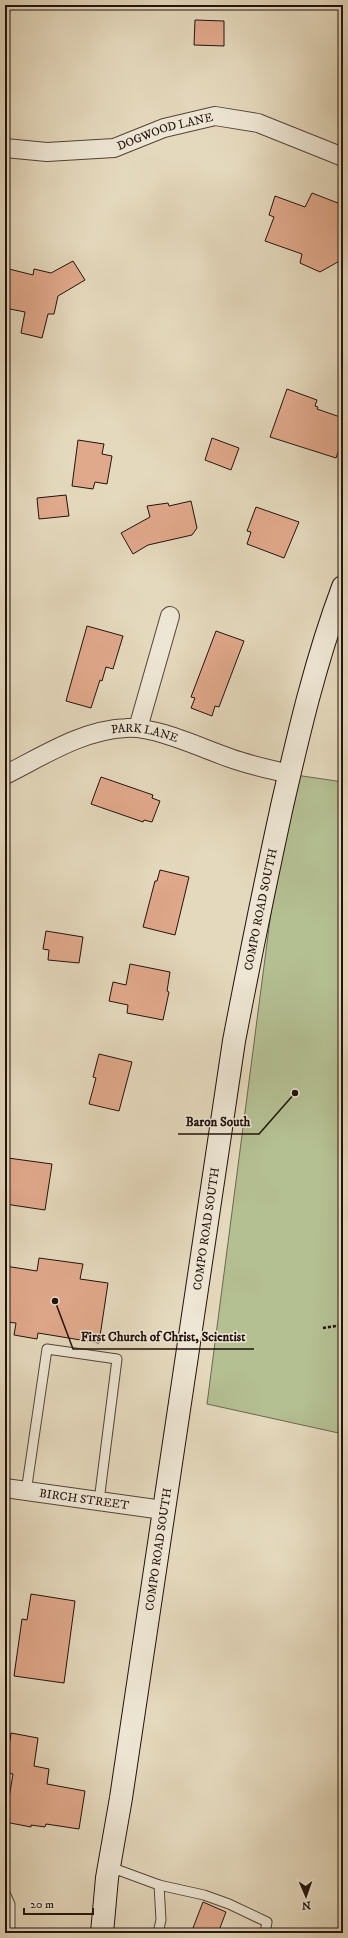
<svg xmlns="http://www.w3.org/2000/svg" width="348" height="1938" font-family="'IM FELL DW Pica',serif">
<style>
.green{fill:#b4bf92;stroke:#6b6850}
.building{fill:#e1a98c;stroke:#22120d}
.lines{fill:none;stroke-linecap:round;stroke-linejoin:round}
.service-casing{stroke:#534439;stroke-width:11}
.minor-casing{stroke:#534439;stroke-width:20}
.secondary-casing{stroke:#22120d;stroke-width:24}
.path{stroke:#22120d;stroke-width:2.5;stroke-dasharray:3 2;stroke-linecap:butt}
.service{stroke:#eee6d4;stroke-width:9}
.minor{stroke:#eee6d4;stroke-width:18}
.secondary{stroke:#eee6d4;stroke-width:22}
.labels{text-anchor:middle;stroke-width:3;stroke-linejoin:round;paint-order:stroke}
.street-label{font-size:12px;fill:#22120d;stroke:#eee6d4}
.leader{fill:none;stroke:#22120d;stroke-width:1.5}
.callout-dot{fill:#22120d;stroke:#eee6d4;stroke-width:1.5}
.callout-label{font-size:13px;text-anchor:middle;font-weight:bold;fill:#22120d;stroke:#eee6d4;stroke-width:3;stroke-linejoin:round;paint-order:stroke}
</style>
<rect width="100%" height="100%" fill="#e5d9bd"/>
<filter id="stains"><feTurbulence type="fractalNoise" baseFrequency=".005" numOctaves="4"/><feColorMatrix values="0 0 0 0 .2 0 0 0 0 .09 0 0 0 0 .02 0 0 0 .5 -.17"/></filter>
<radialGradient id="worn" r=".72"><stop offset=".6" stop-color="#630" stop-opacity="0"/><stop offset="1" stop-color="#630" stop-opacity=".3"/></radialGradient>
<polygon class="green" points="289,774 343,782 343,1434 207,1404"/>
<g class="building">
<polygon points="195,20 224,21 224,46 194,45"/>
<polygon points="312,193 343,205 343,259 320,272 300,263 302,254 265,241 274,217 269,215 275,196 305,207"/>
<polygon points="73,261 85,280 58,296 54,314 48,314 42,338 21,333 25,312 5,308 5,268 33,275 34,269 51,273"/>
<polygon points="287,389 317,400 315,406 318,407 317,409 343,418 343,438 336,458 270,437"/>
<polygon points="212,438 239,448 231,470 205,460"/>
<polygon points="78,440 104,444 102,454 112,456 107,484 95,482 93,489 72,486"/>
<polygon points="66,495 69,516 39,519 37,498"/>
<polygon points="191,501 197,528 192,535 148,545 133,554 121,533 150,517 147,506 168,503 169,506"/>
<polygon points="256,507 299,522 284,558 247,544 251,532 247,531"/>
<polygon points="87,626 123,636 113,669 106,667 102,681 100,680 91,708 66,701"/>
<polygon points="216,631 244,641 219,707 215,706 212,716 191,708 195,698 191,697"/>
<polygon points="101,777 153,795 152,798 160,801 152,822 144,820 143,822 91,804"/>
<polygon points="160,870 189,877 175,935 143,927 155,881 157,881"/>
<polygon points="46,931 83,937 79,963 48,960 49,950 43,949"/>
<polygon points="130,964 170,972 167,991 169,992 163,1020 127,1013 128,1005 109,1001 113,982 126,985"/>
<polygon points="99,1054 132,1062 119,1111 89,1104 96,1078 93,1077"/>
<polygon points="8,1158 52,1164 45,1210 5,1204 5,1181"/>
<polygon points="39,1258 83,1264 80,1279 108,1283 99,1343 38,1333 37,1339 14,1335 16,1323 5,1322 5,1266 37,1271"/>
<polygon points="31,1594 75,1601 64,1683 14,1676 22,1619 27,1620"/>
<polygon points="11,1733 38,1738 34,1766 49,1769 47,1784 85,1791 79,1829 46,1824 45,1827 31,1825 31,1827 5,1822 13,1774 5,1773"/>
<polygon points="203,1902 226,1912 218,1933 191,1933"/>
</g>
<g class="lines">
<defs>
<g id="service">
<polyline points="26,1492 47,1349 117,1359 99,1501"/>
<polyline points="110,1867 159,1885 204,1895 229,1904 267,1922 265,1933"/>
<polyline points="5,1893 10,1904 10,1933"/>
<polyline points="158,1933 161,1920 159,1885"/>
</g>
<g id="minor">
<path id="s1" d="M 5,148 L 47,152 L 114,148 L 164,128 L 215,116 L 258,123 L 343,157"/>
<polyline points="138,728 170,616"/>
<path id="s2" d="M 5,775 C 43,756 82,730 126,728 C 155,726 201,748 230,758 C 249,765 269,769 289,774"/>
<path id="s3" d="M 5,1488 L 163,1510"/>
</g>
<g id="secondary">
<path id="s4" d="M 102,1933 L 107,1878 L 121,1798 L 234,1041 C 249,963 265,884 282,806 C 299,732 316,659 343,587"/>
</g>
</defs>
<use href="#service" class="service-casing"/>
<use href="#minor" class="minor-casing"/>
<use href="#secondary" class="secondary-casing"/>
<polyline class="path" points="323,1328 343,1325"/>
<use href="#service" class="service"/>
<use href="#minor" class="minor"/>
<use href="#secondary" class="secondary"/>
</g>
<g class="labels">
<g class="street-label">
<text dy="4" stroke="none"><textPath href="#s1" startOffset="163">DOGWOOD LANE</textPath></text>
<text dy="4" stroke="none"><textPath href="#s2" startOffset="150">PARK LANE</textPath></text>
<text dy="4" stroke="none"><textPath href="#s4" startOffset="1036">COMPO ROAD SOUTH</textPath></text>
<text dy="4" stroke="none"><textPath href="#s4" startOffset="712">COMPO ROAD SOUTH</textPath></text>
<text dy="4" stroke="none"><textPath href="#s3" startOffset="80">BIRCH STREET</textPath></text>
<text dy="4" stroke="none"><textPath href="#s4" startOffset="388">COMPO ROAD SOUTH</textPath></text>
</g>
</g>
<path class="leader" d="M295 1093L259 1134H178M55 1301L73 1349H254"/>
<g class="callout-dot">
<circle cx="295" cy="1093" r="4"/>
<circle cx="55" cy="1301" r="4"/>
</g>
<g class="callout-label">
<text x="218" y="1126">Baron South</text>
<text x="163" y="1341">First Church of Christ, Scientist</text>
</g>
<rect width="348" height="1938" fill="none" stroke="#e5d9bd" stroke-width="20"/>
<rect x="6" y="6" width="336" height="1926" fill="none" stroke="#22120d" stroke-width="2"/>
<rect x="10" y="10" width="328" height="1918" fill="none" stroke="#22120d"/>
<g transform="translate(306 1896) rotate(178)" stroke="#eee6d4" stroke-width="3" paint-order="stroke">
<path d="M0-3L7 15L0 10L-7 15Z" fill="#22120d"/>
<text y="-6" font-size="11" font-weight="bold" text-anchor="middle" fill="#22120d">N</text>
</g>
<path d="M24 1908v6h69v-6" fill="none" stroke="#22120d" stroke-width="2"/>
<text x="30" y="1908" font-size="12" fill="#22120d" stroke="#eee6d4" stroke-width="3" paint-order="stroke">20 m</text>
<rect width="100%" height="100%" filter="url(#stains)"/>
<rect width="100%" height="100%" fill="url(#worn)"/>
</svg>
